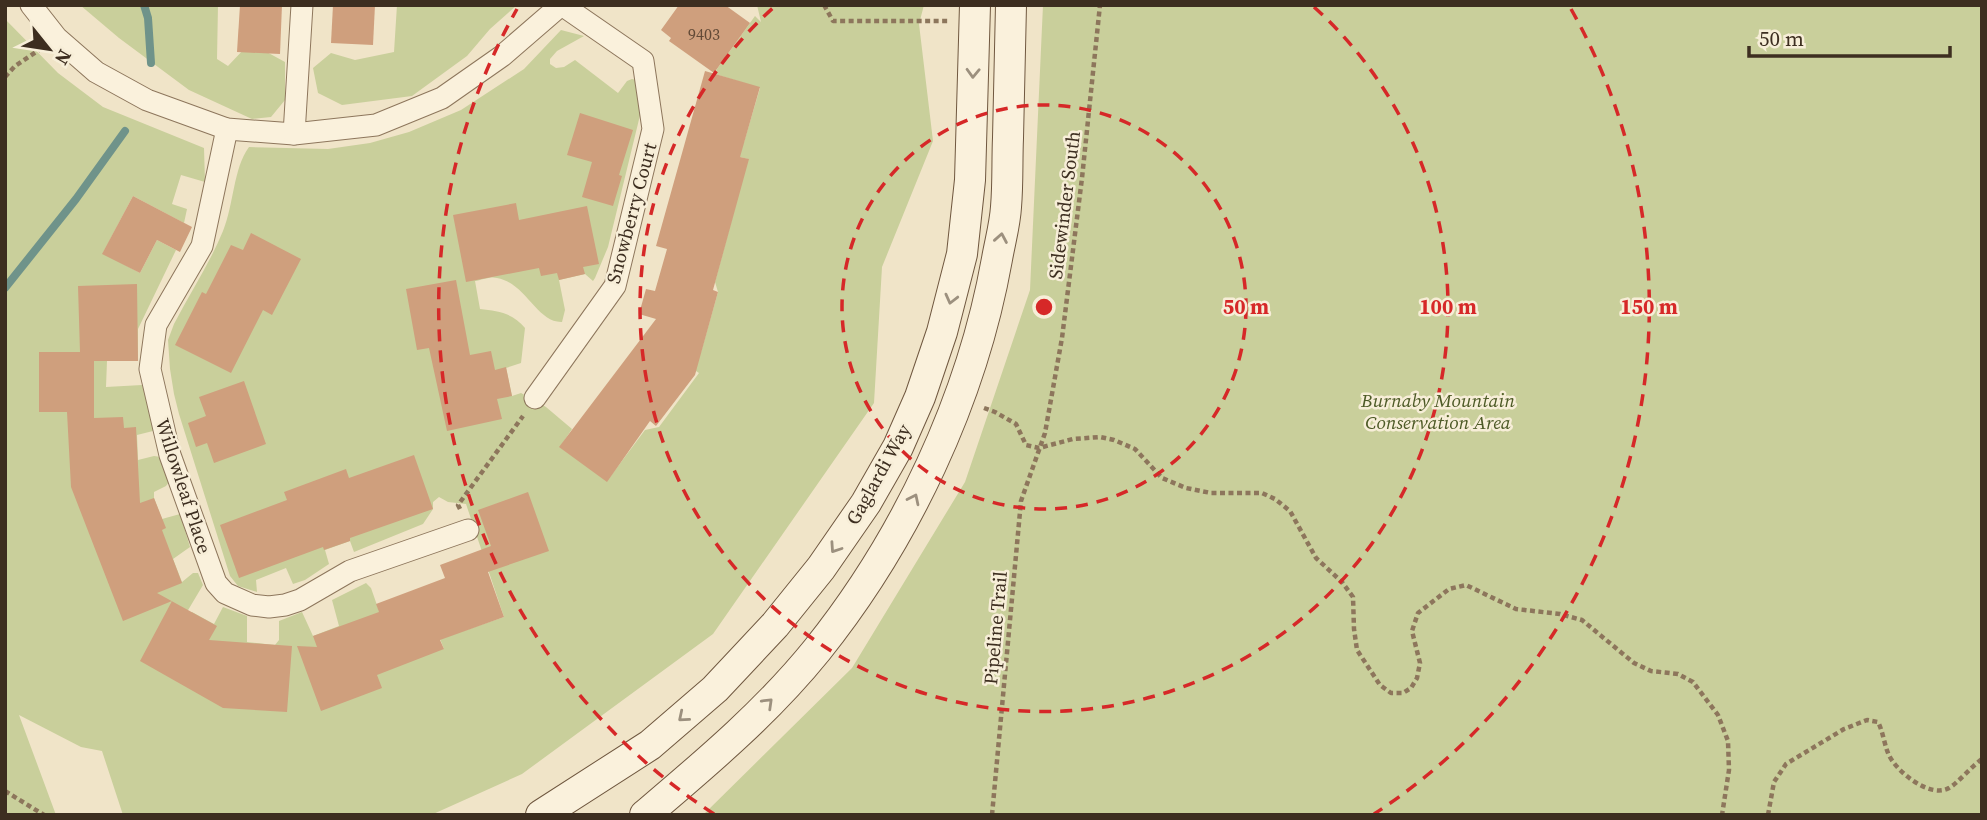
<svg xmlns="http://www.w3.org/2000/svg" width="1987" height="820" font-family="'Source Serif 4',serif">
<style>
.green{fill:#c9cf9b}
.lines{fill:none;stroke-linecap:round;stroke-linejoin:round}
.stream{stroke:#6f938a;stroke-width:8}
.building{fill:#cf9f7d}
.street-casing{stroke:#8d765c;stroke-width:23}
.secondary-casing{stroke:#6f573f;stroke-width:32}
.path{stroke:#8d765c;stroke-width:4.5;stroke-dasharray:5 3.5;stroke-linecap:butt}
.street{stroke:#faf1dc;stroke-width:21}
.secondary{stroke:#faf1dc;stroke-width:30}
.oneway{stroke:#9c907e}
.ring{fill:none;stroke:#d62828;stroke-width:3.5;stroke-dasharray:12 9}
.labels{text-anchor:middle;stroke-width:5;stroke-linejoin:round;paint-order:stroke}
.number-label{font-size:16px;fill:#624a37}
.street-label{font-size:19px;fill:#3d2e20;stroke:#f7eed8}
.park-label{font-size:19px;font-style:italic;fill:#4d5a26;stroke:#f7eed8}
.centre{fill:#d62828;stroke:#f7eed8;stroke-width:3.5}
.ring-label{font-size:21px;text-anchor:middle;font-weight:bold;fill:#d62828;stroke:#f7eed8;stroke-width:5;stroke-linejoin:round;paint-order:stroke}
</style>
<rect width="100%" height="100%" fill="#f0e4c8"/>
<g class="green">
<polygon points="80,5 218,5 217,59 228,66 245,48 263,50 285,62 285,100 271,117 252,119 189,90 119,38"/>
<polygon points="397,5 517,5 490,29 467,56 412,96 342,105 318,93 313,68 331,53 355,60 394,52"/>
<path d="M 757,5 L 924,5 L 919,24 L 933,141 L 882,267 L 874,403 L 713,634 L 522,774 L 431,815 L 123,815 L 102,751 L 81,747 L 19,715 L 56,815 L 5,815 L 5,19 L 58,73 L 103,107 L 204,148 L 205,182 L 181,175 L 172,204 L 187,209 L 184,223 L 133,196 L 103,253 L 140,273 L 157,240 L 176,250 L 138,329 L 138,361 L 107,361 L 106,387 L 142,385 L 157,430 L 137,435 L 138,460 L 154,456 L 161,457 L 169,482 L 166,486 L 154,492 L 154,498 L 162,519 L 180,514 L 190,547 L 173,559 L 182,582 L 193,573 L 198,573 L 203,585 L 181,622 L 184,624 L 192,612 L 214,624 L 223,607 L 247,616 L 247,642 L 275,645 L 279,640 L 279,621 L 302,612 L 313,636 L 339,626 L 332,600 L 366,583 L 371,588 L 385,628 L 444,649 L 440,639 L 504,617 L 466,504 L 448,502 L 439,497 L 433,502 L 433,509 L 423,524 L 354,552 L 350,541 L 325,550 L 329,564 L 305,580 L 293,584 L 286,568 L 256,580 L 257,592 L 238,586 L 230,576 L 179,414 L 174,394 L 170,369 L 168,340 L 174,324 C 190,293 210,263 223,231 C 234,204 233,169 249,147 L 328,149 L 370,143 L 409,132 L 461,110 L 524,69 L 561,30 L 584,36 L 557,51 L 550,59 L 550,64 L 556,68 L 564,67 L 575,60 L 618,93 L 627,81 L 632,79 L 636,80 L 643,103 L 608,247 L 595,278 L 593,281 L 585,274 L 559,280 L 565,310 L 562,322 C 537,323 526,283 497,278 C 491,276 481,280 475,281 L 480,309 C 498,311 513,313 525,328 L 521,363 L 506,368 L 512,396 L 521,393 L 546,407 L 572,429 L 560,447 L 607,481 L 645,430 L 659,427 L 699,373 L 649,340 L 701,352 L 718,292 L 715,282 L 748,159 L 732,155 L 744,142 L 760,88 L 715,74 L 717,69 L 755,16 L 761,22 Z"/>
<polygon points="1043,5 1982,5 1982,815 703,815 852,668 965,482 1030,290"/>
</g>
<g class="lines">
<g class="stream">
<polyline points="144,5 148,18 151,63"/>
<polyline points="5,288 76,199 125,131"/>
</g>
</g>
<g class="building">
<polygon points="240,5 282,5 280,54 237,52"/>
<polygon points="333,5 375,5 373,45 331,43"/>
<polygon points="679,5 725,5 750,23 714,73 669,41 671,38 661,30"/>
<polygon points="705,71 760,87 740,157 749,159 713,290 718,292 695,375 656,426 650,421 607,482 559,447 656,319 639,314 646,289 655,291 667,249 656,246"/>
<polygon points="580,113 633,130 619,175 622,176 613,206 582,197 592,162 567,155"/>
<polygon points="133,196 192,227 180,252 157,240 140,273 102,254"/>
<polygon points="516,203 519,220 587,206 599,264 583,267 585,274 559,280 557,273 541,276 539,268 466,282 453,215"/>
<polygon points="251,233 301,259 272,315 263,310 231,373 175,345 202,292 206,294 231,245 243,250"/>
<polygon points="456,280 470,355 491,351 495,370 506,367 512,396 497,399 502,419 447,431 429,348 417,350 406,289"/>
<polygon points="137,284 138,361 94,361 94,418 123,417 124,428 136,427 140,503 154,498 166,528 162,530 182,583 157,593 217,626 209,640 292,646 287,712 223,708 140,661 172,601 123,621 71,487 67,412 39,412 39,352 80,352 78,286"/>
<polygon points="244,381 266,444 214,463 207,443 196,447 188,423 206,416 199,397"/>
<polygon points="414,455 433,509 350,538 350,541 324,550 323,547 239,578 220,525 287,500 284,492 346,469 349,478"/>
<polygon points="528,492 549,551 488,572 504,617 440,640 444,649 377,675 382,688 321,711 297,646 317,647 313,636 379,612 376,604 445,578 440,565 491,546 478,510"/>
</g>
<g class="lines">
<defs>
<g id="street">
<polyline points="31,5 57,38 96,72 147,100 227,129 294,134 376,125 442,98 502,56 561,5"/>
<polyline points="227,129 202,246 156,325 150,369 170,455 216,583 225,593 252,605 269,607 285,605 300,600 350,571 468,530"/>
<polyline points="294,134 302,5"/>
<polyline points="535,398 615,286 653,129 643,61 562,5"/>
</g>
<g id="secondary">
<polyline points="541,815 650,745 715,689 775,625 821,568 866,503 898,447 920,397 942,332 962,254 970,180 975,5"/>
<path d="M 645,815 C 705,764 767,712 817,650 C 906,539 972,399 997,259 C 1000,242 1005,224 1006,207 C 1008,184 1007,161 1008,138 C 1009,94 1010,49 1011,5"/>
</g>
</defs>
<use href="#street" class="street-casing"/>
<use href="#secondary" class="secondary-casing"/>
<g class="path">
<polyline points="824,5 833,21 948,21"/>
<polyline points="5,77 15,66 39,50"/>
<polyline points="984,408 995,412 1016,424 1026,445 1039,448 1073,439 1100,437 1114,440 1135,449 1162,478 1186,488 1211,493 1262,493 1275,499 1290,511 1316,558 1342,582 1353,597 1354,629 1357,650 1380,685 1391,693 1403,693 1411,688 1417,678 1420,663 1412,631 1418,613 1449,589 1466,585 1516,609 1560,614 1582,620 1634,663 1651,671 1678,674 1693,682 1718,715 1728,741 1729,770 1722,815"/>
<polyline points="460,509 458,505 523,416"/>
<polyline points="5,791 44,815"/>
<polyline points="992,815 1021,501 1045,433 1062,338 1082,178 1100,5"/>
<path d="M 1768,815 L 1774,782 L 1786,764 L 1844,729 L 1867,720 L 1878,722 C 1883,732 1884,743 1888,753 C 1895,771 1930,799 1949,788 C 1958,783 1971,767 1982,759"/>
</g>
<use href="#street" class="street"/>
<use href="#secondary" class="secondary"/>
</g>
<defs><path id="oneway-chevron" d="M-2-3.5L2.5 0L-2 3.5" fill="none" stroke-width="1.6" stroke-linecap="round" stroke-linejoin="round" transform="scale(1.75)"/></defs>
<g class="oneway">
<use href="#oneway-chevron" transform="translate(973 73) rotate(92)"/>
<use href="#oneway-chevron" transform="translate(1001 238) rotate(-80)"/>
<use href="#oneway-chevron" transform="translate(951 299) rotate(104)"/>
<use href="#oneway-chevron" transform="translate(914 499) rotate(-64)"/>
<use href="#oneway-chevron" transform="translate(835 548) rotate(124)"/>
<use href="#oneway-chevron" transform="translate(768 703) rotate(-44)"/>
<use href="#oneway-chevron" transform="translate(683 717) rotate(140)"/>
</g>
<g class="ring">
<circle cx="1044" cy="307" r="202"/>
<path d="M1314 7A404 404 0 1 1 774 7"/>
<path d="M714 814A605 605 0 0 1 517 9M1571 9A605 605 0 0 1 1374 814"/>
</g>
<g class="labels">
<g class="number-label">
<text x="704" y="40">9403</text>
</g>
<g class="street-label">
<text transform="translate(1064 205) rotate(-83)" y="7">Sidewinder South</text>
<text transform="translate(631 213) rotate(-75)" y="7">Snowberry Court</text>
<text transform="translate(878 474) rotate(-61)" y="7">Gaglardi Way</text>
<text transform="translate(184 486) rotate(72)" y="7">Willowleaf Place</text>
<text transform="translate(995 628) rotate(-85)" y="7">Pipeline Trail</text>
</g>
<g class="park-label">
<text x="1438" y="407">Burnaby Mountain<tspan x="1438" dy="22">Conservation Area</tspan></text>
</g>
</g>
<circle cx="1044" cy="307" r="10" class="centre"/>
<g class="ring-label">
<text x="1246" y="314">50 m</text>
<text x="1448" y="314">100 m</text>
<text x="1649" y="314">150 m</text>
</g>
<rect width="1987" height="820" fill="none" stroke="#3d2e20" stroke-width="14"/>
<g transform="translate(49 49) rotate(120)" stroke="#f7eed8" stroke-width="5" paint-order="stroke">
<path d="M0-5L12 26L0 18L-12 26Z" fill="#3d2e20"/>
<text y="-10" font-size="19" font-weight="bold" text-anchor="middle" fill="#3d2e20">N</text>
</g>
<path d="M1749 46v10h201v-10" fill="none" stroke="#3d2e20" stroke-width="3.5"/>
<text x="1759" y="46" font-size="21" fill="#3d2e20" stroke="#f7eed8" stroke-width="5" paint-order="stroke">50 m</text>
</svg>
